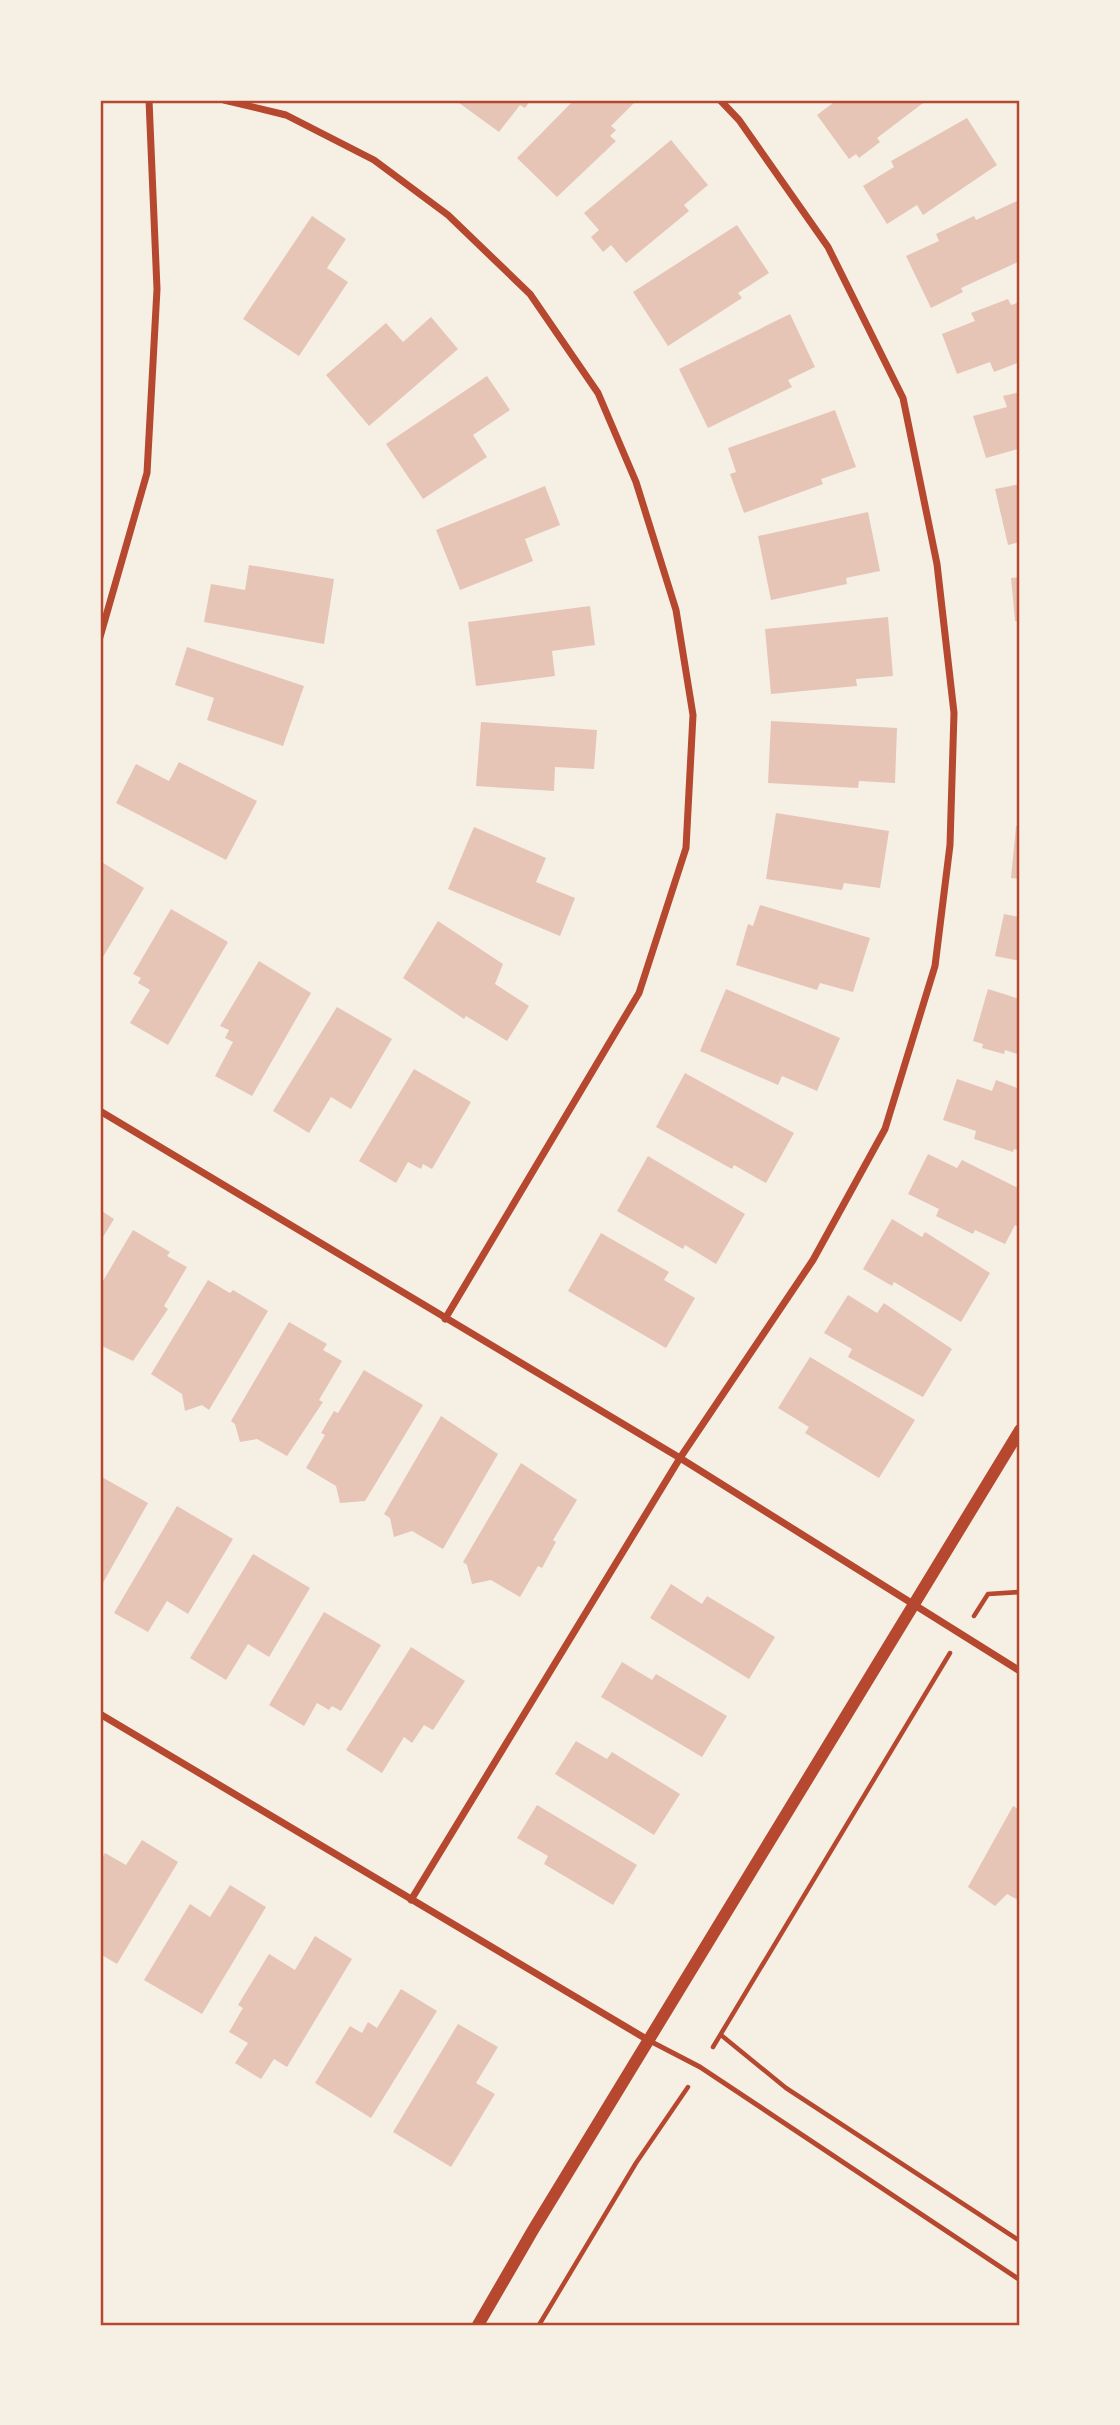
<svg xmlns="http://www.w3.org/2000/svg" width="1120" height="2425" font-family="'Crimson Pro',serif">
<rect width="100%" height="100%" fill="#f6efe4"/>
<!-- building -->
<path fill="#e6c5b7" d="M455,100H531L525,108L520,105L499,132Z
M574,100H631L634,103L611,126L616,130L610,136L616,141L557,197L517,158Z
M837,100H927L877,138L880,142L859,158L856,154L849,159L817,115Z
M967,118L997,165L923,215L917,205L887,224L863,186L894,167L891,161Z
M671,140L708,185L684,205L689,211L626,263L611,245L603,252L591,237L599,230L584,213Z
M1017,201L1020,208V261L961,288L963,292L931,308L906,256L939,241L936,234L974,216L976,220Z
M312,216L346,239L327,268L348,282L299,356L243,319Z
M737,225L769,273L738,293L742,298L668,346L633,292Z
M1008,299L1011,305L1020,302V362L994,372L990,362L957,374L942,334L975,321L971,313Z
M790,314L815,367L788,380L792,387L708,428L679,369Z
M431,317L458,349L369,426L326,375L386,323L403,342Z
M487,376L510,410L473,435L487,457L423,499L386,444Z
M1020,392V455L1018,449L986,458L973,416L1007,407L1003,396Z
M835,410L856,467L821,479L823,484L744,513L730,474L736,472L728,448Z
M1020,484V542L1008,545L995,489Z
M545,486L560,525L525,539L533,561L460,590L436,530Z
M868,512L880,571L846,578L847,584L771,600L758,536Z
M249,565L334,579L324,644L204,622L211,584L245,590Z
M1020,577V621H1015L1011,578Z
M590,606L595,645L552,651L555,676L476,686L468,622Z
M888,617L893,676L856,679L857,686L771,694L765,629Z
M187,647L304,686L283,746L207,720L214,698L175,685Z
M771,721L897,728L895,783L859,781L858,788L768,783Z
M481,722L597,730L594,769L555,767L554,791L476,786Z
M179,762L257,801L226,860L116,803L136,764L169,781Z
M776,813L889,831L880,888L844,883L842,890L766,879Z
M1016,826H1020V879L1011,878Z
M474,827L546,858L536,882L575,898L560,936L448,889Z
M100,861L144,888L100,962Z
M760,905L870,938L853,992L820,983L817,990L736,965L748,924L753,926Z
M171,909L228,942L168,1045L130,1023L150,990L138,983L141,978L133,974Z
M1004,914L1020,917V961L995,956Z
M438,921L503,964L495,984L529,1006L507,1041L466,1016L464,1019L403,978Z
M259,961L311,993L252,1096L215,1076L233,1042L225,1038L229,1030L220,1026Z
M726,989L840,1038L817,1091L782,1076L778,1085L700,1051Z
M988,989L1020,999V1055L1005,1050L1004,1054L982,1048L983,1044L973,1041Z
M337,1007L392,1039L351,1109L331,1097L309,1133L273,1111Z
M414,1069L471,1102L432,1169L423,1164L421,1169L408,1162L396,1183L359,1161Z
M685,1073L794,1133L766,1183L734,1165L732,1169L656,1127Z
M957,1079L992,1091L996,1080L1020,1089V1151L1014,1149L1013,1152L974,1139L976,1131L943,1120Z
M928,1154L957,1168L962,1160L1020,1189V1228L1015,1225L1005,1244L975,1230L973,1234L936,1216L939,1209L908,1194Z
M648,1156L745,1214L716,1264L685,1245L683,1249L617,1211Z
M100,1210L114,1219L100,1242Z
M892,1219L922,1237L925,1232L990,1273L961,1322L894,1282L892,1286L863,1269Z
M133,1230L170,1252L167,1256L187,1267L164,1306L168,1309L133,1361L100,1345V1286Z
M601,1233L669,1272L664,1280L695,1298L666,1348L568,1291Z
M208,1280L230,1293L233,1290L268,1311L209,1410L202,1405L185,1411L182,1394L151,1374Z
M848,1295L877,1313L884,1303L952,1349L923,1397L848,1357L852,1349L824,1333Z
M289,1322L327,1344L323,1350L342,1361L319,1400L323,1402L287,1456L257,1439L240,1442L235,1424L231,1421Z
M810,1357L915,1420L879,1478L805,1433L809,1427L778,1408Z
M364,1370L423,1405L365,1501L340,1503L336,1486L306,1468L325,1435L321,1433L334,1411L338,1413Z
M441,1416L498,1454L443,1549L412,1531L394,1537L390,1518L384,1514Z
M521,1463L577,1500L553,1540L556,1542L542,1568L538,1566L520,1597L491,1580L472,1584L467,1565L463,1562Z
M100,1476L148,1503L100,1588Z
M177,1506L233,1539L188,1614L167,1601L148,1632L114,1613Z
M253,1554L310,1588L269,1657L248,1644L226,1680L190,1658Z
M671,1584L702,1604L707,1596L775,1637L749,1679L650,1618Z
M324,1612L381,1645L341,1711L332,1706L329,1710L317,1703L304,1726L269,1705Z
M411,1647L465,1681L433,1730L424,1725L412,1743L404,1737L382,1773L346,1750Z
M622,1662L652,1680L656,1674L727,1716L702,1757L601,1697Z
M576,1741L607,1759L612,1752L680,1794L654,1835L555,1774Z
M537,1805L637,1865L613,1905L544,1864L548,1856L517,1838Z
M1013,1806L1020,1810V1901L1007,1894L995,1906L968,1887Z
M142,1840L178,1862L117,1964L100,1954V1861L105,1853L126,1865Z
M230,1885L266,1907L202,2014L144,1980L190,1904L210,1917Z
M315,1936L352,1959L287,2067L274,2059L261,2079L235,2063L248,2043L229,2032L243,2008L238,2005L269,1954L295,1970Z
M401,1989L437,2011L371,2118L315,2083L350,2026L362,2033L368,2022L377,2028Z
M458,2024L498,2047L476,2083L495,2094L451,2167L393,2132Z"/>
<g fill="none" stroke-linecap="round" stroke-linejoin="round">
<!-- path -->
<path stroke="#b5482f" stroke-width="4.5" d="M974,1616L988,1594L1020,1592
M721,2035L786,2088L1020,2241
M713,2047L950,1653
M539,2325L636,2163L688,2087"/>
<!-- service -->
<path stroke="#b5482f" stroke-width="5" d="M648,2040L700,2067L1017,2278"/>
<!-- minor -->
<path stroke="#b5482f" stroke-width="7" d="M224,100L286,115L374,160L448,215L530,294L598,393L636,482L676,610L693,715L686,848L639,993L445,1319
M100,637L147,473L157,289L149,100
M100,1111L680,1458L1020,1671
M100,1714L648,2040
M411,1900L680,1458L813,1260L885,1129L935,966L950,845L954,713L937,564L903,398L828,247L739,120L720,100"/>
<!-- tertiary -->
<path stroke="#b5482f" stroke-width="12" d="M478,2325L533,2230L1020,1430"/>
</g>
<!-- border -->
<rect width="1120" height="2425" fill="none" stroke="#f6efe4" stroke-width="203"/>
<rect x="102" y="102" width="916" height="2222" fill="none" stroke="#b5482f" stroke-width="2.5"/>
</svg>
